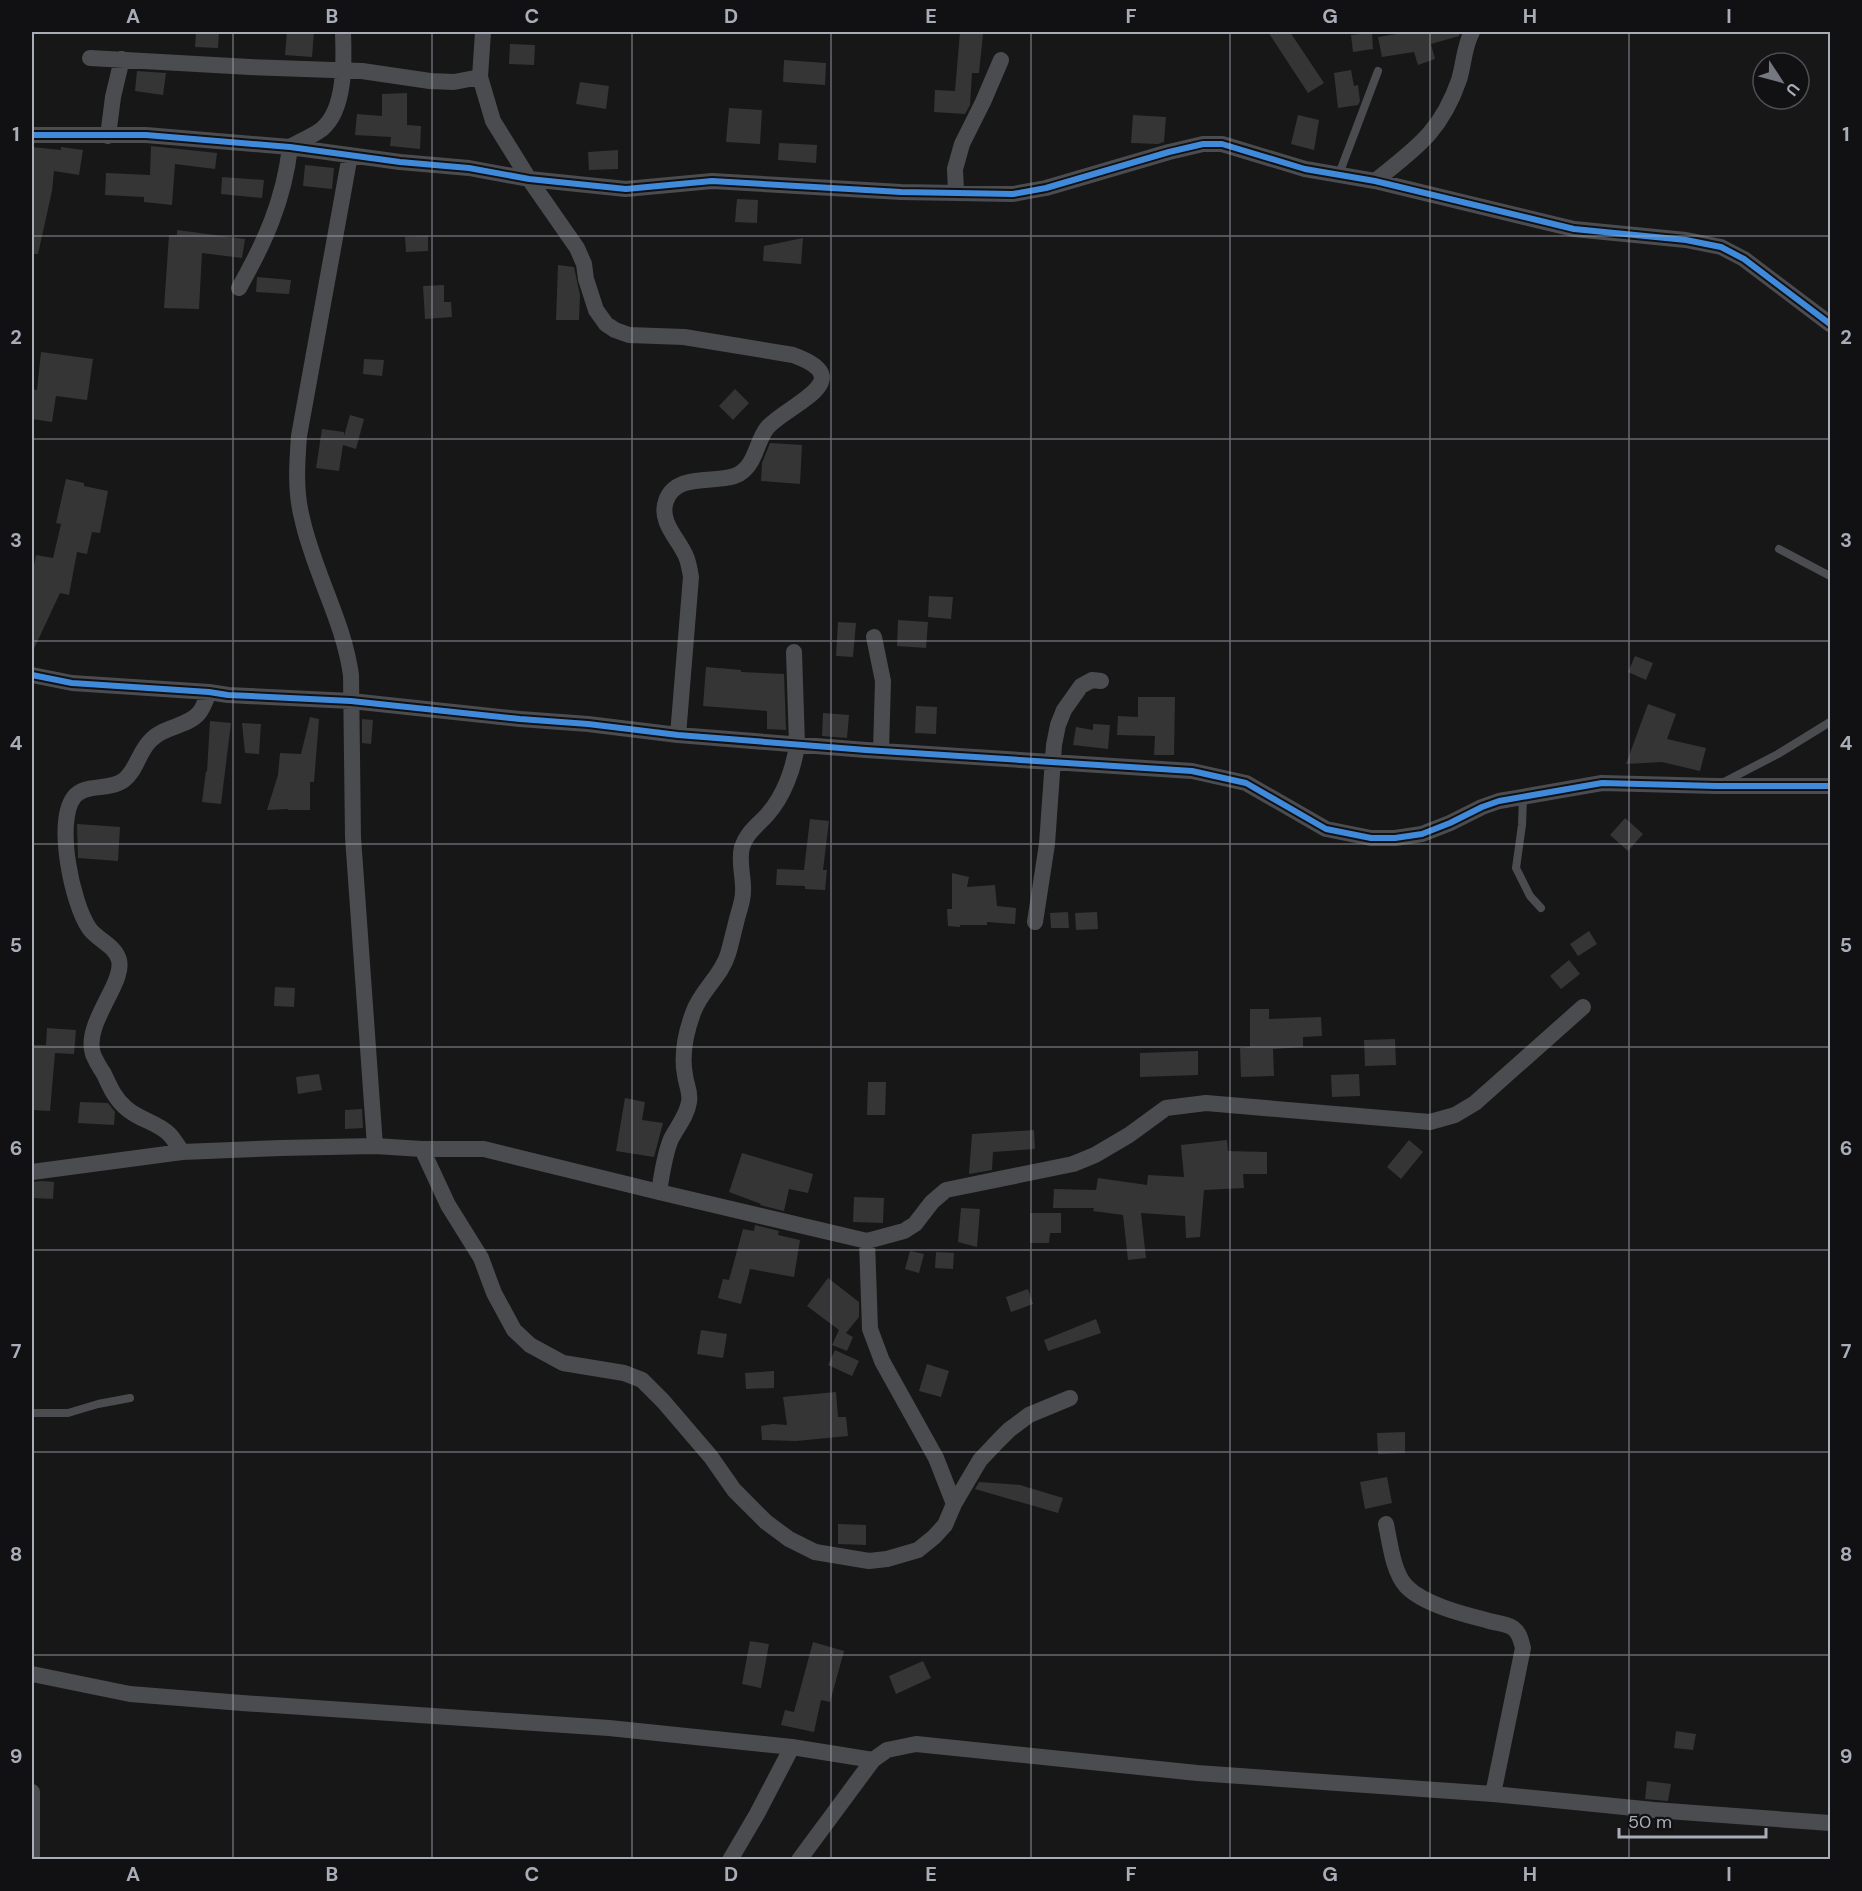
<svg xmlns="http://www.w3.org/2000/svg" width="1862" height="1891" font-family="'DM Sans',sans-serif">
<rect width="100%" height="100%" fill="#171717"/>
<!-- building -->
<path fill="#353536" d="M196,32H219L218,48L195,47Z
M287,32H314L312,57L285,55Z
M960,32L983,34L979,73H972L970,105L965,114L934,112L935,90L955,91Z
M1268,32H1290L1324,83L1308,93Z
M1409,32H1460L1459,36L1431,44L1435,59L1418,65L1414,52L1382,57L1378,37Z
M1372,33L1373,49L1353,52L1351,35Z
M510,44L535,45L534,65L509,64Z
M784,60L826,63L825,85L783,82Z
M1351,70L1354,86L1358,85L1360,101L1358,105L1338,108L1334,73Z
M137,71L166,73L163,95L135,91Z
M580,82L609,86L606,109L576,104Z
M407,93V125L421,126L420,149L390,146L391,137L355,135L357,114L382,116V94Z
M729,108L762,110L760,144L726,142Z
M1133,115L1166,117L1164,142L1158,144L1131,143Z
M1298,115L1319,120L1314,150L1291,144Z
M779,143L817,145L816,163L778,160Z
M151,146L217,153L215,169L175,164L172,205L144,202V197L105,195L106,173L150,175Z
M32,147L61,150V147L83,150L79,175L54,171L52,191L38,254H32Z
M618,150V169L589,170L588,152Z
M305,165L334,168L332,189L303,186Z
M222,177L264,180L262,198L221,194Z
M737,199L758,200L757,223L735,222Z
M177,230L245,239L242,258L202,253L199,309L164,308L169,235H177Z
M428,236V251L406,252L405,237Z
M803,238L801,264L763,261L764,246Z
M558,265L574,267L580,295L579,320H556Z
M257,277L291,280L289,294L256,292Z
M444,285V302H451L452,317L425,319L423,286Z
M41,352L93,359L87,400L56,396L52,422L32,419V389L37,390Z
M364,359L384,360L382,376L363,374Z
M735,389L749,403L733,420L719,406Z
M350,415L364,419L356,449L343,445L339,471L316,468L322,429L344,432V436Z
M770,443L802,445L800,484L761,481L762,463Z
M66,479L84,483V486L108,491L100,533L92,532L87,554L77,552L69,595L60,593L32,653V575L36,555L53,558L61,524L56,523Z
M929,596L953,597L951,619L928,617Z
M898,620L928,622L926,648L897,646Z
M838,622L856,623L853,657L836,656Z
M1635,656L1653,663L1646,680L1628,672Z
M706,667L741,670V672L784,674L786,730L767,729V711L703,706Z
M1138,697H1175L1174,755H1154L1155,736L1117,735L1118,716L1138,717Z
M1648,704L1676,714L1667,739L1706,748L1700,771L1662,762L1626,764Z
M916,706L937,707L936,734L915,733Z
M823,713L849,715L847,738L822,736Z
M310,717L319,719L314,782H310V810H288V809L267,810L278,775L280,753L301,754Z
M362,719L373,720L371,744L362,743Z
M210,721L231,723L221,804L202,802L206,771L207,772Z
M242,723L261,724L259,754L245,753Z
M1093,724L1110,725L1108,749L1073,745L1076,727L1093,730Z
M1625,818L1643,834L1628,851L1610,835Z
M810,819L829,821L823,870H827L825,890L805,889V886L776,885L777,869L804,870Z
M77,824L120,827L118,861L78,858Z
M952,873L969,877L967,887L995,885L997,906L1016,908L1015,924L987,922V925H960V927L948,926L947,909H952Z
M1068,912L1069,928H1051L1050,913Z
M1097,912L1098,929L1076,930L1075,913Z
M1589,931L1597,944L1578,956L1570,944Z
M1569,960L1580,974L1561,989L1550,976Z
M275,987L295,988L294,1007L274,1006Z
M1250,1009H1269V1019L1321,1017L1322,1036L1303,1037V1047L1273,1049L1274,1076L1241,1077L1240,1048L1250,1047Z
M47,1028L76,1030L74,1054L55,1053L50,1111L32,1110V1045H46Z
M1395,1039L1396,1065L1365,1066L1364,1040Z
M1198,1051V1075L1140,1077V1053Z
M319,1074L322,1090L298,1094L296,1077Z
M1359,1074L1360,1096L1332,1097L1331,1075Z
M868,1082H886L885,1115H867Z
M625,1098L645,1102L642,1120L663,1123L654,1157L616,1151Z
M80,1102L108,1103L115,1112L114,1125L78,1123Z
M362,1109L363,1128L345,1129V1110Z
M1034,1130L1035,1149L993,1152L992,1170L969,1174L972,1134Z
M1227,1140L1228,1151L1267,1152V1174H1243L1244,1188L1204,1190L1200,1237L1186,1238L1185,1216L1141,1213L1146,1258L1128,1260L1123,1215L1093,1211L1094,1208H1053L1054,1189L1096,1190L1098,1178L1147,1185L1148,1175L1184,1177L1181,1145Z
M1409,1140L1423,1152L1401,1179L1387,1167Z
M742,1153L813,1174L808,1193L789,1189L784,1211L760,1205L761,1204L729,1192Z
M42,1181L54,1182L53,1199L32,1198V1182Z
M854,1197L884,1198L883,1223L853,1222Z
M961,1208L980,1209L977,1247L958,1242Z
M1030,1213H1061V1233H1050L1049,1243H1030Z
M755,1225L779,1231L778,1235L800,1240L794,1277L750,1269L741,1304L718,1298L723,1279L729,1280L743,1229L754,1231Z
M910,1251L924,1254L919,1273L905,1269Z
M936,1252L954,1253L953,1269L935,1268Z
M828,1278L859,1302V1317L846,1333L853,1337L847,1351L832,1345L839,1330L807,1306Z
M1028,1289L1033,1304L1011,1312L1006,1297Z
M1096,1319L1101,1333L1048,1351L1044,1340Z
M701,1330L727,1334L723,1358L697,1354Z
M835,1350L859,1361L852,1376L828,1365Z
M927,1364L949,1371L941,1397L919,1391Z
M774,1371V1388L746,1389L745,1373Z
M836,1392L838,1417H846L848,1436L796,1441L762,1440L761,1426L773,1424L787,1425L783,1397Z
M1405,1432V1453L1378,1454L1377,1433Z
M1387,1477L1392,1503L1365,1509L1360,1482Z
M979,1482L1020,1485L1063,1498L1058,1513L975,1489Z
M838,1524L866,1525V1545L838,1544Z
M750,1641L769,1644L761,1688L742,1684Z
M813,1642L844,1651L830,1702L821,1700L814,1732L781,1725L785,1710L794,1712Z
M923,1661L931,1678L896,1694L889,1676Z
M1676,1731L1696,1734L1693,1750L1674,1748Z
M1647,1781L1671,1784L1668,1801L1645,1799Z"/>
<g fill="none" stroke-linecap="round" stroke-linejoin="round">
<!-- lane -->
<path stroke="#4b4c50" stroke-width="8" d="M1339,174L1378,71
M1779,549L1830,576
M1724,782L1778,754L1830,722
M1523,798L1522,825L1516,868L1530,896L1541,908
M32,1413H68L98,1404L130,1398"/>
<!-- street -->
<path stroke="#4b4c50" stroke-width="16" d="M483,32L480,77L493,121L529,179L577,248L584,264L586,279L596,310L606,324L615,330L629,335L684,337L793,355C863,380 786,405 767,428C756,442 756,464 739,474C719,485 676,471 666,501C658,523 681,541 687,559C689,565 690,571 691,577L678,735
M90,58L250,67L362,71L430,81L454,82L480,77
M32,135H146L290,147L400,162L469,168L529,179L626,189L712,181L901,192L1013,194L1046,188L1169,152L1203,144H1222L1305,169L1375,181L1574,229L1686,240L1721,247L1744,259L1830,324
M108,136L113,97L122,59
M350,155L299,436C297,463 295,491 302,518C314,573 343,619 351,675L353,837L375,1146
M1375,181C1416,148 1441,132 1459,80C1464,64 1464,46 1472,32
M956,192L955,169L962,144L983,102L1001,60
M239,288C265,242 284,200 290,147C300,141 313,136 322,129C346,109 344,60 343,32
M874,637L883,681L881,751
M32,675L72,683L209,692L228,695L351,701L520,719L588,724L678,735L866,750L1192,771L1246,783L1326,829L1371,838H1395L1422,834L1450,823L1482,807L1499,801L1602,783L1716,786H1830
M1035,922L1047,844L1054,745L1058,725L1064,710L1081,686L1092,680L1101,681
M422,1149L448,1205L481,1258L494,1293L514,1330L530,1345L563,1363L624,1373L642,1380L663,1401L711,1457L734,1490L766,1522L789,1539L815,1552L869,1561L887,1559L918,1550L934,1537L945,1525L954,1504L980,1460L998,1441L1009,1430L1029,1415L1070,1398
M182,1152C178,1146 174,1139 169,1134C157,1122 139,1120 126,1108C115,1099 110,1087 104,1074C100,1068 96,1062 93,1054C83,1024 125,983 119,960C115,945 97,940 89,928C72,903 55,822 74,797C85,783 110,791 124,780C137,770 139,750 152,739C165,726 187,727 199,713C204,707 206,699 209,692
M32,1172L182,1152L281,1148L375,1146L422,1149H484L659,1192L867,1241L904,1231L915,1224L932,1202L946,1190L1073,1164L1095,1155L1129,1135L1166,1108L1206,1103L1430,1122L1455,1115L1475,1103L1583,1007
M659,1192C662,1174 664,1156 671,1139C677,1127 687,1116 689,1102C691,1092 686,1085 685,1075C681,1054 686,1032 693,1013C701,990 721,977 728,954C731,944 733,934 736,923C738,913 743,902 743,892C744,877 738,862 742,847C747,832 758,825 767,815C784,796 794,768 797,744L794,652
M867,1241L870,1329L882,1361L936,1458L954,1504
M1386,1524C1390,1543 1393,1572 1406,1586C1423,1604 1462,1614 1486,1620C1494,1623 1506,1623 1513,1628C1520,1633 1521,1641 1523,1648L1493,1794
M32,1674L130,1694L242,1703L609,1728L792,1747L873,1760
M32,1792V1860
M730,1860L757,1814L792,1747
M799,1860L873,1760L887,1750L916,1744L1197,1773L1493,1794L1654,1810L1830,1823"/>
<defs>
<path id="cycleway" d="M32,135H146L290,147L400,162L469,168L529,179L626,189L712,181L901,192L1013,194L1046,188L1169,152L1203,144H1222L1305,169L1375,181L1574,229L1686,240L1721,247L1744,259L1830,324
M32,675L72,683L209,692L228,695L351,701L520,719L588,724L678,735L866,750L1192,771L1246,783L1326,829L1371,838H1395L1422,834L1450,823L1482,807L1499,801L1602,783L1716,786H1830"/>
</defs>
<!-- cycleway casing -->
<use href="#cycleway" stroke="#111113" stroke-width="10"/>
<!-- cycleway -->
<use href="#cycleway" stroke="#408adc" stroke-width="6"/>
</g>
<!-- grid -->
<path fill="none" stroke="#a8adb8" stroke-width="1.5" stroke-opacity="0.55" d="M233,32V1860M432,32V1860M632,32V1860M831,32V1860M1031,32V1860M1230,32V1860M1430,32V1860M1629,32V1860M32,236H1830M32,439H1830M32,641H1830M32,844H1830M32,1047H1830M32,1250H1830M32,1452H1830M32,1655H1830"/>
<!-- border -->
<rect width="1862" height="1891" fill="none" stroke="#111113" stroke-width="66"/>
<!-- north arrow -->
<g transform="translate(1781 81) rotate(126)"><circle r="28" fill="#111113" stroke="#4d4f55" stroke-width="1.5"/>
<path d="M0-4.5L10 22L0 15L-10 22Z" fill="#757880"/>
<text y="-9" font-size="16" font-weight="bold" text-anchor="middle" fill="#a8adb8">U</text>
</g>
<!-- scale -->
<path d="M1619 1828v9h147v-9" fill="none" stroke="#a8adb8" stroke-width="3"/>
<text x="1628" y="1828" font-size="18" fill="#a8adb8" stroke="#111113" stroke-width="4.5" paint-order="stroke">50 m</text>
<rect x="33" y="33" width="1796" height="1825" fill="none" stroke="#a8adb8" stroke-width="2"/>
<g font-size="20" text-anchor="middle" font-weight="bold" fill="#a8adb8">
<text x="133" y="23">A</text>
<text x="332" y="23">B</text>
<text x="532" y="23">C</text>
<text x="731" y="23">D</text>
<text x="931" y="23">E</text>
<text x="1131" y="23">F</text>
<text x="1330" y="23">G</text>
<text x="1530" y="23">H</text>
<text x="1729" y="23">I</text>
<text x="16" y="141">1</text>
<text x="1846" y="141">1</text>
<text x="16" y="344">2</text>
<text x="1846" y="344">2</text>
<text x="16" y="547">3</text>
<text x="1846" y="547">3</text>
<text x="16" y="750">4</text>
<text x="1846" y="750">4</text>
<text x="16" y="952">5</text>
<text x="1846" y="952">5</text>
<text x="16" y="1155">6</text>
<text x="1846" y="1155">6</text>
<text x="16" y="1358">7</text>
<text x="1846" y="1358">7</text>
<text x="16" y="1561">8</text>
<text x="1846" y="1561">8</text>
<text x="16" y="1763">9</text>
<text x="1846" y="1763">9</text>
<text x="133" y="1881">A</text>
<text x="332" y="1881">B</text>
<text x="532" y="1881">C</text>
<text x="731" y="1881">D</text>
<text x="931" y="1881">E</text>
<text x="1131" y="1881">F</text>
<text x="1330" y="1881">G</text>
<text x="1530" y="1881">H</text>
<text x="1729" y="1881">I</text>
</g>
</svg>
